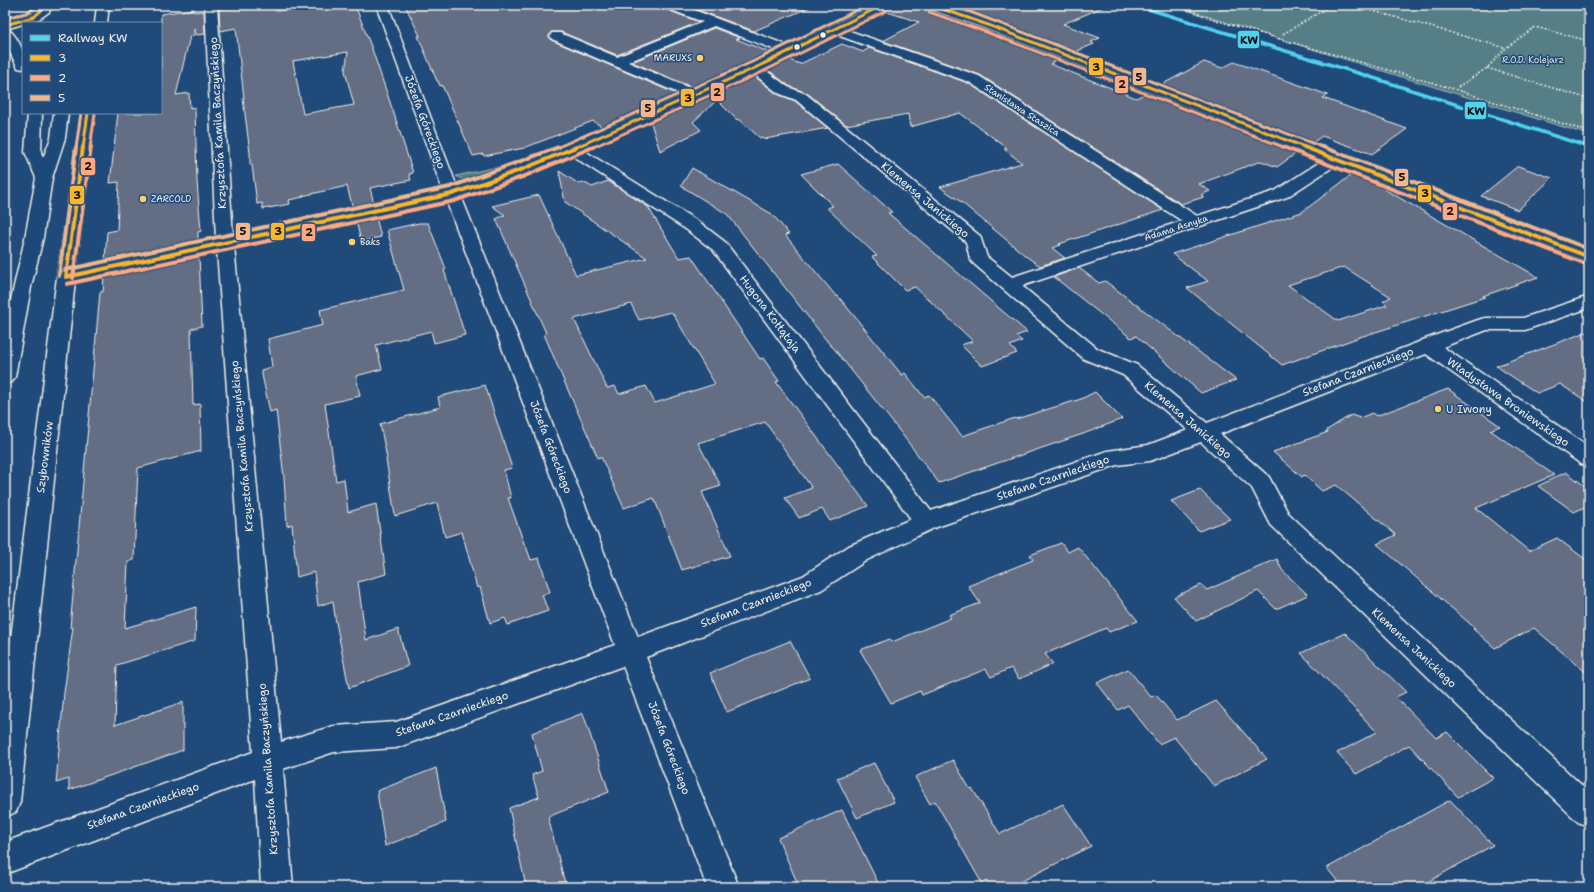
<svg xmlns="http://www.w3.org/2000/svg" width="1594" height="892" font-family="'Shantell Sans',sans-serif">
<rect width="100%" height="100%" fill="#1f4a7a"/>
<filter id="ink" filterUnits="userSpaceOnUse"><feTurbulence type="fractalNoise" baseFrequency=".025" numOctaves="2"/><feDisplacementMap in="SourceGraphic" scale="8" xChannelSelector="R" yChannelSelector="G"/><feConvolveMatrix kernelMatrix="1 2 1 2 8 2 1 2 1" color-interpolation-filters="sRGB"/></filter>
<g filter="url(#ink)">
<!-- green -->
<path fill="#547e86" stroke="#a4b8b7" d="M1168,5H1589V135L1199,14Z
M506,165V169C492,174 470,187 456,176Z"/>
<!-- building -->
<path fill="#646d84" stroke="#f4f1e8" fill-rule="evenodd" d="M235,5H275L276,11L319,5H355L372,49L397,123L413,173L409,174L411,180L370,188L374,204L353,209L347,186L302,196L303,197L289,200L290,204L263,209L262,203L257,204L252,165H250V153L243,98H244L236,28L220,31L219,9L235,7ZM348,52L345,71L354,105L303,114L293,61Z
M405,5H663L665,9L699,22L617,55L561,32H551L549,37L551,40L679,95L604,128L593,121L524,148L484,156L483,154L473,156L442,85L440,86L438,81H437L418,36H420Z
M685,5H815L754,31Z
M890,5H924L926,9L1060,59L1050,64L1136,98L1146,93L1298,152L1277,167L1261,161L1199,184L1210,191L1201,195L1204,197L1181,204L980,75L883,41L919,22L884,11Z
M948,5H1108L1063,24L1100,38L1091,42L1094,44L1075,52Z
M194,9V12L204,11L205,34L197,35L194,29V35L190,36L176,95L189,93L190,108L195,107L197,182L201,231L198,232V241L105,261L107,232L117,230L119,182L110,183L118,113H161V14Z
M714,28L740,38L736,39L771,53L694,88L632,62Z
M842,44L863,52L869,48L968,83L1163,210L1059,244L1061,245L1052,248L1065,258L1040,266L1027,257L961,202L940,187L1022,163L1004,149L1007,148L960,113L910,127L908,114L846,125L807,93L789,86L767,69L787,59L800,64Z
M1204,62L1222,68L1234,62L1328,95L1323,98L1407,129L1372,154L1322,136L1312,143L1161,85Z
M754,76L777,94L795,101L828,128L765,139L762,137L760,138L739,119L737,120L717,100L693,122L701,130L660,151L651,123L646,124Z
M838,164L892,212L888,213L1027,332L1016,336L1022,341L1010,346L1017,353L982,366L961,345L973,341L915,287L905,290L872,257L877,256L827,208L833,206L801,174Z
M1518,166L1552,178L1518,210L1481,196Z
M692,168L772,214L789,234L785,235L836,296H838L902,375L905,373L924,397L929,395L962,436L1015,418L1016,419L1081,399L1095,392L1122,419L1083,434L939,483L898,429L832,346H831L727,214L681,186Z
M559,171L579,184L583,182L592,187L608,181L648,207L679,258L691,256L760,359L763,358L779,381L776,382L868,506L830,521L822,509L799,518L785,498L812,488L765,422L698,443L721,486L702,492L730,556L682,570L654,498L624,508L601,457L598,458L560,372L544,334L546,333L496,219L505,215L492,206L539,195L576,275L647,258L565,202ZM631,304L639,320L671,312L673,314L715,384L655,403L646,386L619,394L615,386L607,388L574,319Z
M1354,173L1363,177L1538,277L1483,296L1485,297L1360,337L1282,365L1187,288L1208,281L1172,254L1302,212ZM1344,267L1391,297L1383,301L1387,305L1338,321L1288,285Z
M376,217L381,237L361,241L356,221Z
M419,223H428L446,269L444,270L465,335L434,343L431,331L376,345L382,369L356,376L360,396L325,404L336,481L344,479L348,512L376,504L386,574L358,582L366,640L398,629L408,666L349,688L335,617L333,601L318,606L314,572L297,577L292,524L287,526L284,478L276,410L270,412L261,370L272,367L268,339L323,325L320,310L404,290L387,230Z
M199,256L202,326L191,329L193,405L200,404L201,451L138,468L134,560L128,562L125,628L196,607L195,641L117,665L115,725L183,702V750L69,790V779L56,783L64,693L73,627L70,628L100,292H103L104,276Z
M1079,268L1099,283L1105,281L1236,380L1201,393L1136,336L1131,338L1054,277Z
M1589,331V403L1560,384L1537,393L1496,366Z
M485,385L512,468L504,470L511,498H508L525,546H526L531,560L539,558L550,592L542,595L548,611L508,625L505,618L490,623L480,587L477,588L462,532L445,537L437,503L395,516L386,459L387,458L380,424L440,407L438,397Z
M1448,389L1500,426L1490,430L1554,475L1476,508L1529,551L1557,538L1589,562V675L1534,628L1495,648L1473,629L1475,628L1377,544L1396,535L1336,485L1322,491L1304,475L1302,477L1273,452L1328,432L1327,430L1351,415L1360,418L1372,413L1376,416Z
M1566,472L1589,489V505L1574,512L1538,486Z
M1200,490L1230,519L1199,531L1171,501Z
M1061,543L1068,552L1078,547L1138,621L1109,632L1106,628L1045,654L1053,664L1019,679L1011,668L991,677L986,669L922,695L920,691L891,703L860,650L890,639L892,642L951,618L949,615L980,603L968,586L1033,560L1030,555Z
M1277,559L1282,570L1308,595L1276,609L1258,591L1196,621L1174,597L1201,585L1207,590Z
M1345,633L1406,692L1396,697L1436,738L1447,732L1493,778L1458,797L1409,745L1356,774L1337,753L1377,732L1301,653Z
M790,641L810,678L727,712L710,673Z
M1128,669L1151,697L1156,695L1177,720L1216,701L1267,759L1214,786L1174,737L1159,744L1128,705L1118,710L1097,683Z
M583,713L609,792L548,817L566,887H526L509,808L539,797L532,775L542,771L532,733Z
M953,760L970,789L972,788L1000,834L1063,804L1091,846L1010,887H984L935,801L930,804L915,777Z
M874,763L894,802L857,818L837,778Z
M436,768L446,822L385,846L377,791Z
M1450,800L1493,845L1419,887H1342L1327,868Z
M842,810L880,887H799L778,838Z"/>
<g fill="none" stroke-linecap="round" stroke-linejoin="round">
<defs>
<path id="minor" d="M97,5H109L107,23H95Z
M205,5H217L233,236L443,191L376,5H388L457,187C534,160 608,128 683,95L552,39L550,36L552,33H560L617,57L703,22L666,8L664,5H681L789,46L874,5H889L887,8L844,29L979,76L1197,216L1275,191L1323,160L984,28L927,8L925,5H943L992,22L1589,251V262L1336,165L1287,197L1022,286L1098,349L1137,365L1207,423L1419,342L1420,341L1478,320L1485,318H1523L1589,296V308L1525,330H1487L1443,347L1589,447V466L1581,464L1426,354L1220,434L1269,477L1288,513L1589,792V827L1578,822L1271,525L1252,488L1201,442L1150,461L1117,465L934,528L867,560L821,590L646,657L739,887H707L623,666L396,748L334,752L283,769L293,887H261L255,779L5,874V842L253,752L217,250L75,281L20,802L16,812L5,817V684L57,277L81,113H95L76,269L216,239ZM714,26L778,51L694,90L628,62ZM834,34L969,82L1182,221L1012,277L987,257L980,236L806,94L788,87L764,69ZM754,74L778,93L796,100L966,242L970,259L973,263L1084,359L1123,375L1188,430L1148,445L1107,451L931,511L725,242L699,222L583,150ZM571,155L687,230L713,250L911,519L849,546L803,576L638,637L461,196L529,172ZM446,200L615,645L396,722L334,726L281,742L234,246Z"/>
<path id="major" d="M41,5H53L49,12L39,19L6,29C13,30 21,45 23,52C24,57 23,64 23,69L18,68L5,43V21L31,14Z
M28,113H42L41,152L43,158L51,138L54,113H68L65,138L52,178L43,238L31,287L15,377L12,382L5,384V326L25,238L36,178L25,152Z"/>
</defs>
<!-- minor casing -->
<use href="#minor" stroke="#f4f1e8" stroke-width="3"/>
<!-- major casing -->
<use href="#major" stroke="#f4f1e8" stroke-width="3"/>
<!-- path -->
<path stroke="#f4f1e8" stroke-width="1.5" stroke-dasharray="2 2" stroke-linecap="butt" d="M1180,5L1199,14L1228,24L1454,89L1589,132
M1352,5L1506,48
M1574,5L1589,9
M1283,34L1332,5
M1487,68L1589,99
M1458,87L1487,68L1506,48L1535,27L1589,41"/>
<!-- minor -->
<use href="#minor" fill="#1f4a7a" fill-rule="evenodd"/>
<!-- major -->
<use href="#major" fill="#1f4a7a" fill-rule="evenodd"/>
<defs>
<path id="bus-1-far1" d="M931,5L988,25L1307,148
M5,25L34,17L47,5
M83,148L88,113
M574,148L755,68L883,5"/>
<path id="bus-1" d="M1304,147L1589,257
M66,277L452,194L523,169L576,147
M66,277L83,147"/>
<path id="bus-2-far1" d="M929,12L986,32L1286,148
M90,148L95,114
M591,148L758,74L886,11"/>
<path id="bus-2" d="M1283,147L1586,264
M73,278L91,147
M67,284L454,201L525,176L593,147"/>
<path id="bus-3-far1" d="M952,5L1325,148
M5,18L26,13L39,5
M76,148L81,113
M556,148L752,62L867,5"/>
<path id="bus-3" d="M1323,147L1589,249
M65,270L450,187L559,147
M59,276L76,147"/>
</defs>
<!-- bus-1-far1 casing -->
<use href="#bus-1-far1" stroke="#1f4a7a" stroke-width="5"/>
<!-- bus-1 casing -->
<use href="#bus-1" stroke="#1f4a7a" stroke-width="6"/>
<!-- bus-2-far1 casing -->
<use href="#bus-2-far1" stroke="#1f4a7a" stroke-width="5"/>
<!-- bus-2 casing -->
<use href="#bus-2" stroke="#1f4a7a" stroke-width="6"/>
<!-- bus-3-far1 casing -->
<use href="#bus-3-far1" stroke="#1f4a7a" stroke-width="5"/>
<!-- bus-3 casing -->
<use href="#bus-3" stroke="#1f4a7a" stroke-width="6"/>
<!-- bus-1-far1 -->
<use href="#bus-1-far1" stroke="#fab62d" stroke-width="3"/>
<!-- bus-1 -->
<use href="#bus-1" stroke="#fab62d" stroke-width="4"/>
<!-- bus-2-far1 -->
<use href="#bus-2-far1" stroke="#ffa980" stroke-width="3"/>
<!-- bus-2 -->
<use href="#bus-2" stroke="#ffa980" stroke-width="4"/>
<!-- bus-3-far1 -->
<use href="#bus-3-far1" stroke="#f1b78d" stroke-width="3"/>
<!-- bus-3 -->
<use href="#bus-3" stroke="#f1b78d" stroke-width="4"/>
<defs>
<path id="rail-1" d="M1135,5L1361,74L1589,147"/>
</defs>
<!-- rail-1 casing -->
<use href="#rail-1" stroke="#1f4a7a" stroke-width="5.5"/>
<!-- rail-1 -->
<use href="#rail-1" stroke="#53d2ee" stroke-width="3.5"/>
</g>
</g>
<!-- markers -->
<g fill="#f4f1e8" stroke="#1f4a7a" stroke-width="1.5">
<circle cx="823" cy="35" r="3.5"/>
<circle cx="797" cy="47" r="3.5"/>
</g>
<g fill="#ffd166" stroke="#1f4a7a" stroke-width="1.5">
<circle cx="700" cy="58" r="4"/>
<circle cx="143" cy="199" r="4"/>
<circle cx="352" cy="242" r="4"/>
<circle cx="1438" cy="409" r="4"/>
</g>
<g text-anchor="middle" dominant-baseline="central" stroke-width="3" stroke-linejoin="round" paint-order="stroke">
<!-- far-poi labels -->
<g font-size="9" fill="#f4f1e8" stroke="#1f4a7a" text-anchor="start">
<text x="692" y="58" text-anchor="end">MARUXS</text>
<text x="151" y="199">ZARCOLD</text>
<text x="360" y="242">Baks</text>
</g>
<!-- far-park labels -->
<g font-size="9" fill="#dce0d9" stroke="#1f4a7a">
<text x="1533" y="60">R.O.D. Kolejarz</text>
</g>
<!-- far-street labels -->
<g font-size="9" fill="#f4f1e8" stroke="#1f4a7a">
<text transform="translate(1022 110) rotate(33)">Stanisława Staszica</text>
<text transform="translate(1176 228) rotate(-18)">Adama Asnyka</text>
</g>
<!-- street labels -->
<g font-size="11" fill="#f4f1e8" stroke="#1f4a7a">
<text transform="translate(425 122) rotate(70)">Józefa Góreckiego</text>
<text transform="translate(218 123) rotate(-93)">Krzysztofa Kamila Baczyńskiego</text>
<text transform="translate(925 200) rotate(40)">Klemensa Janickiego</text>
<text transform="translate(770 314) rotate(53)">Hugona Kołłątaja</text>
<text transform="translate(1358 372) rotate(-21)">Stefana Czarnieckiego</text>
<text transform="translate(1508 402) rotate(35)">Władysława Broniewskiego</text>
<text transform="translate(1188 420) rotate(41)">Klemensa Janickiego</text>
<text transform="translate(242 446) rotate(-95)">Krzysztofa Kamila Baczyńskiego</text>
<text transform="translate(551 447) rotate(69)">Józefa Góreckiego</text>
<text transform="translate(45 457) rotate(-83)">Szybowników</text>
<text transform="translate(1053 478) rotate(-19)">Stefana Czarnieckiego</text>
<text transform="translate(756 603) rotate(-21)">Stefana Czarnieckiego</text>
<text transform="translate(1414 648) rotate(43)">Klemensa Janickiego</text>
<text transform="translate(452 714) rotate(-19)">Stefana Czarnieckiego</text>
<text transform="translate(669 748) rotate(69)">Józefa Góreckiego</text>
<text transform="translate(268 769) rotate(-94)">Krzysztofa Kamila Baczyńskiego</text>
<text transform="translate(143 806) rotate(-20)">Stefana Czarnieckiego</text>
</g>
<!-- poi labels -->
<g font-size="11" fill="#f4f1e8" stroke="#1f4a7a" text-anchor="start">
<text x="1446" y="409">U Iwony</text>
</g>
</g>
<g stroke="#1f4a7a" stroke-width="1.5">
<rect x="1237" y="30" width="23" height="19" rx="4" fill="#53d2ee"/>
<rect x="1088" y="57" width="16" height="19" rx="4" fill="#fab62d"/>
<rect x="1132" y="67" width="15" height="19" rx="4" fill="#f1b78d"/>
<rect x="1114" y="75" width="15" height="19" rx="4" fill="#ffa980"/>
<rect x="710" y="82" width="15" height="20" rx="4" fill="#ffa980"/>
<rect x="680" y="88" width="15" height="19" rx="4" fill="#fab62d"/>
<rect x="640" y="99" width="16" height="19" rx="4" fill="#f1b78d"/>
<rect x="1464" y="101" width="23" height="19" rx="4" fill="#53d2ee"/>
<rect x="80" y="157" width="16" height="19" rx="4" fill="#ffa980"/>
<rect x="1394" y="168" width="15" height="19" rx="4" fill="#f1b78d"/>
<rect x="1417" y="184" width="15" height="19" rx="4" fill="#fab62d"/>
<rect x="69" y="185" width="16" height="20" rx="4" fill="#fab62d"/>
<rect x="1442" y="202" width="16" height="19" rx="4" fill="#ffa980"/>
<rect x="270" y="222" width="15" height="19" rx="4" fill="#fab62d"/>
<rect x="235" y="222" width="16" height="19" rx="4" fill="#f1b78d"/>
<rect x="301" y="223" width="15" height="19" rx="4" fill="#ffa980"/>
</g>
<g font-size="11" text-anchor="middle" font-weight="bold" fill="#111">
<text x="1249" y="44">KW</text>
<text x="1096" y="71">3</text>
<text x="1139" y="81">5</text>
<text x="1122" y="88">2</text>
<text x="717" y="96">2</text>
<text x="688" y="102">3</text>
<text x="648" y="112">5</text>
<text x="1476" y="115">KW</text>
<text x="88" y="170">2</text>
<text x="1402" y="181">5</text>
<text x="1425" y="197">3</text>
<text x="77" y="199">3</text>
<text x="1450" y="215">2</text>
<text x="278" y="235">3</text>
<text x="243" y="235">5</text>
<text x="309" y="236">2</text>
</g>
<!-- margin -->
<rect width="1594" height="892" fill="none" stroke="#1f4a7a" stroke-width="20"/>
<rect x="10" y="10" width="1574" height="872" fill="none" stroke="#f4f1e8" stroke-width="1.5" filter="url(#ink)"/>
<!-- legend -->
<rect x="22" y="22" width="140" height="92" fill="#1f4a7a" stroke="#748da6"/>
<rect x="30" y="35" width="20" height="6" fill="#53d2ee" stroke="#748da6"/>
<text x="58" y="42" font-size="12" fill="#f4f1e8">Railway KW</text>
<rect x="30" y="55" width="20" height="6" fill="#fab62d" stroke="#748da6"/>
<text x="58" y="62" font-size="12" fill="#f4f1e8">3</text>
<rect x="30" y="75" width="20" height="6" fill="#ffa980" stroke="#748da6"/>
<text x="58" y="82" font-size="12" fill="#f4f1e8">2</text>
<rect x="30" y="95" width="20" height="6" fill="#f1b78d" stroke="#748da6"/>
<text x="58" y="102" font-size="12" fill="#f4f1e8">5</text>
</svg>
